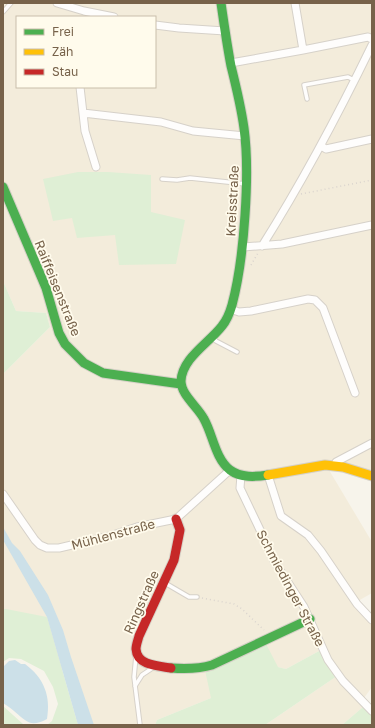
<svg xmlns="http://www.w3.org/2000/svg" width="375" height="728" font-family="'Golos Text',sans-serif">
<rect width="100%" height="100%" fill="#f7f4eb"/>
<!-- residential -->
<path fill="#f3ecdb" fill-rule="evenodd" d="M3,3H372V478L329,470L372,542V593L358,601L372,615V687L364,698L363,707L342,725H265L337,676L321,650L286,669L278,667L211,698L157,720L155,725H78L63,670L3,609V374L50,327L46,313L16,311L3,281ZM17,17H155V87H17Z"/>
<!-- green -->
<path fill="#dfefd5" d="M78,172H108L151,175V212L185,220L176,264L119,265L115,235L77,238L72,218L53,221L43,179Z
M3,281L16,311L46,313L50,327L3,374Z
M3,609H6L47,617L78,725H47L52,721L58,704L53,687L44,671L21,659L9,658L3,662Z
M265,642L278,667L286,669L321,650L337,676L265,725H155L157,720L211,698L205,670Z
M3,706L23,724L25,725H3Z
M363,707L372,716V725H342Z"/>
<!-- water -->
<path fill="#cce0e8" d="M3,527L12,543L20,551L48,595L63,630L71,657L94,725H78L47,617L3,540Z
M15,660L21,664H25C44,678 51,696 47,719C30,728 26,721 14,711C11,708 7,706 3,703V667L9,661Z"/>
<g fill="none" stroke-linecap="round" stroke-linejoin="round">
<defs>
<path id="lane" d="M3,12L11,3
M307,99L304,85L348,77L354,80
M162,179L177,180L190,178L246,184
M212,337L216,341L237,352
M165,583L189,597H197
M136,656L134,677L140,725
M135,686L142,675L154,667"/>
<path id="street" d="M57,3L84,11L114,17
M295,3L303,50
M155,25L179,28L225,31
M231,63L303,50L368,37L372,39
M80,87L85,131L96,167
M83,113L161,122L193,131L245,136
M321,146L326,149L372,139
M262,246C303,181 338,115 372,45
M243,247L282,244L372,225
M230,309L239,312L251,311L308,299L315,300L323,308L355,393
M335,466L336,462L372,443
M241,475L240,488L262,534L274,561L304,607L328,660L343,681L372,711
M268,475L281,516L308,535L321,551L357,604L372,620
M3,494L35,540L40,545L47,548H59L110,536L137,527L176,519L230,470"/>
<path id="fast" d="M221,3C224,24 227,45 231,66C236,86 241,107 244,128C248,157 247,186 245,215C243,246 240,275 232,305C230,312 227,320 222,326C209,343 182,358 181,381C181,395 198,407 204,419C213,435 215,458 230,470C241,478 255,477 268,475
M3,187L46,288L59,333L65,344L84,363L103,373L181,384
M171,668C185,669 199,669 212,665L310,619"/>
<path id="slow" d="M268,475L325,465L343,467L372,476"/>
<path id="jam" d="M171,668C159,666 137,666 136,649C136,645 138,640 139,636L174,560L180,530L176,519"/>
</defs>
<!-- lane casing -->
<use href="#lane" stroke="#d6d1c9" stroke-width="5.5"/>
<!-- street casing -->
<use href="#street" stroke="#d6d1c9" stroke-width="9"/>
<!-- fast casing -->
<use href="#fast" stroke="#d5d0c6" stroke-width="11"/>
<!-- slow casing -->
<use href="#slow" stroke="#d5d0c6" stroke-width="11"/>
<!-- jam casing -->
<use href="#jam" stroke="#d5d0c6" stroke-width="11"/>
<!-- path -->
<path stroke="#dad4ce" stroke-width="1.5" stroke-dasharray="1 3" stroke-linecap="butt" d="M301,194L372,180
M251,265L258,253
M202,598L234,604L242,609L264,630"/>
<!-- lane -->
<use href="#lane" stroke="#fefdfc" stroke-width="3.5"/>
<!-- street -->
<use href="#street" stroke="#fefdfc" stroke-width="7"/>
<!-- fast -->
<use href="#fast" stroke="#4caf50" stroke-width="9"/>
<!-- slow -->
<use href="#slow" stroke="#ffc107" stroke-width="9"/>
<!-- jam -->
<use href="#jam" stroke="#c62828" stroke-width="9"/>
</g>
<g text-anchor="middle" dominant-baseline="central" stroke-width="3.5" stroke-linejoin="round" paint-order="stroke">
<!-- street labels -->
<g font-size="13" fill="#77624a" stroke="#fffbec">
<text transform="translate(232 201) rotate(-87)">Kreisstraße</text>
<text transform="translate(58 288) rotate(68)">Raiffeisenstraße</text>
<text transform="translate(113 534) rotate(-15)">Mühlenstraße</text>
<text transform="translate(291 588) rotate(62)">Schmiedinger Straße</text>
<text transform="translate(141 602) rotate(-66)">Ringstraße</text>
</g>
</g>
<!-- border -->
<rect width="375" height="728" fill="none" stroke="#77624a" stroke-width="8"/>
<!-- legend -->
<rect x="16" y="16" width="140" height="72" fill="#fffbec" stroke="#c9beab"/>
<rect x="24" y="29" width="20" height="6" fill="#4caf50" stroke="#c9beab"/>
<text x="52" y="36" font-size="12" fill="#77624a">Frei</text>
<rect x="24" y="49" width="20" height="6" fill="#ffc107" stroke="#c9beab"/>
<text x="52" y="56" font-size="12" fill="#77624a">Zäh</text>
<rect x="24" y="69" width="20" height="6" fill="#c62828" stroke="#c9beab"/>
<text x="52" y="76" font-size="12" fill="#77624a">Stau</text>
</svg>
